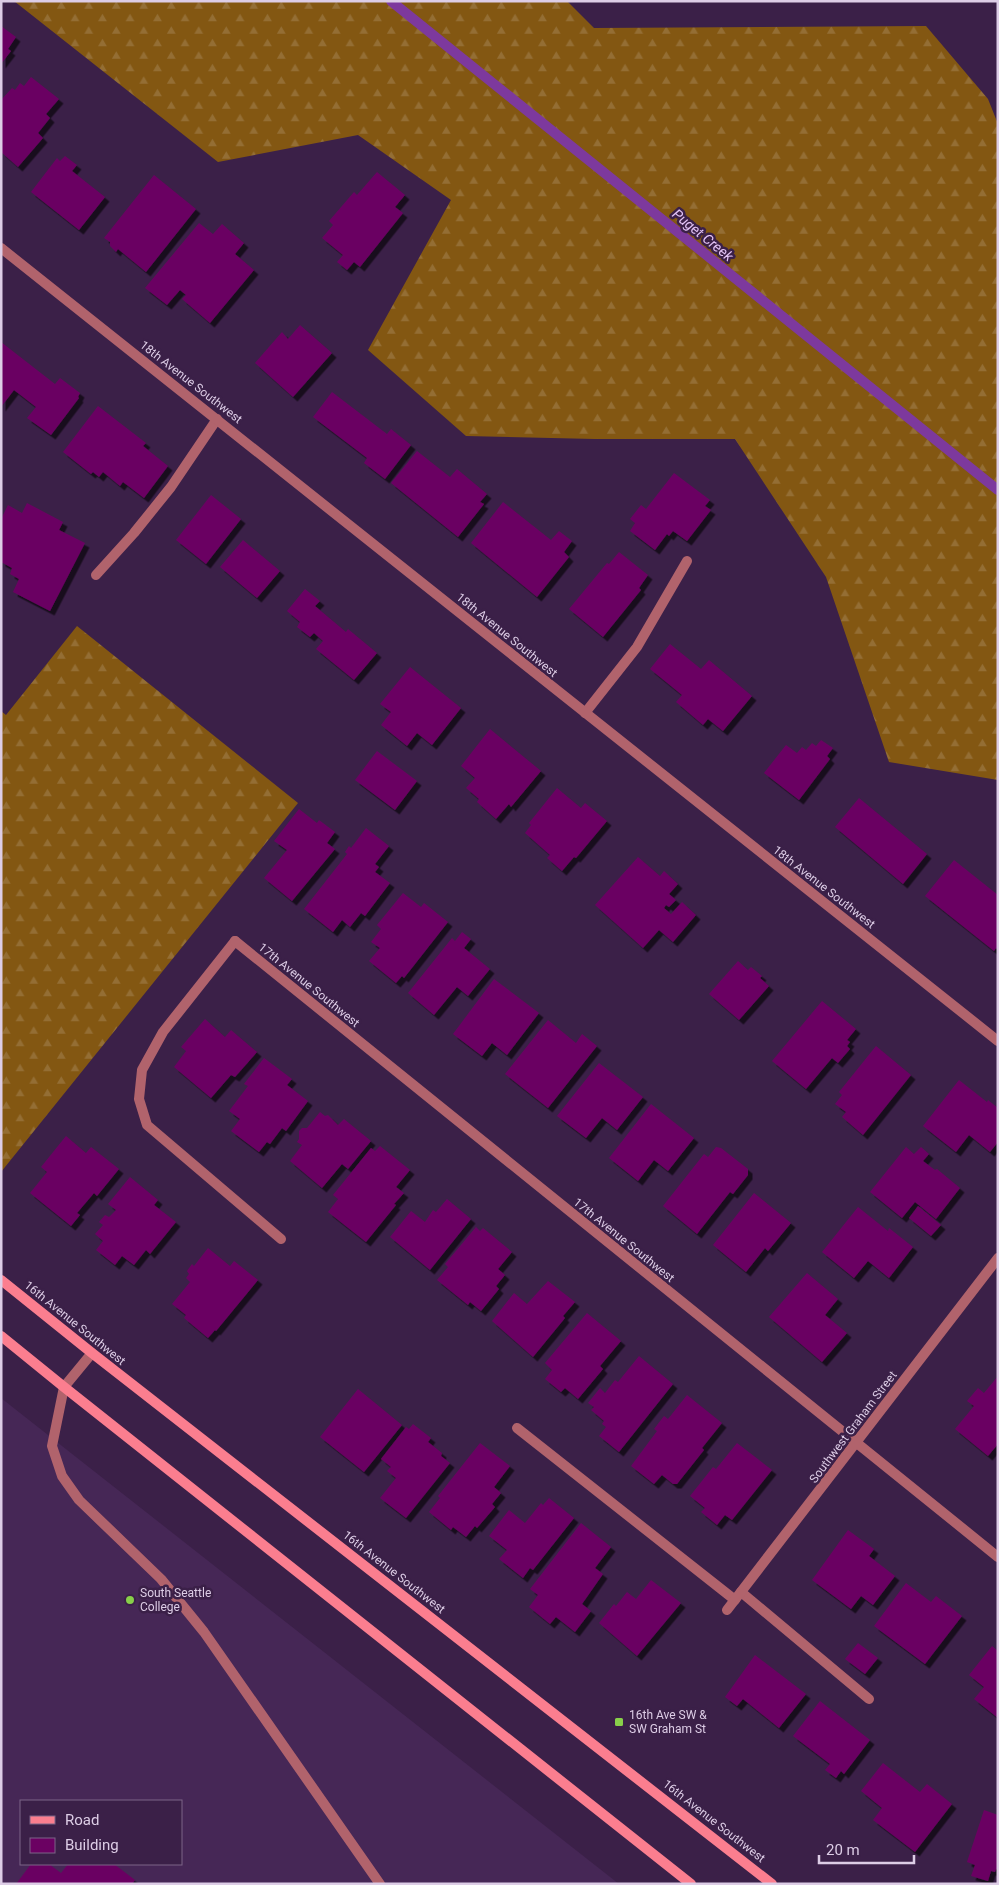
<svg xmlns="http://www.w3.org/2000/svg" width="999" height="1885" font-family="Roboto,sans-serif">
<defs>
<pattern id="forest-firs" width="22" height="20" patternUnits="userSpaceOnUse" patternTransform="scale(1.25)"><rect width="22" height="20" fill="#835712"/><path d="M5 1l3.5 6h-7zM16 11l3.5 6h-7z" fill="#946e34"/></pattern>
<filter id="shadow"><feDropShadow dx="4.5" dy="4.5" stdDeviation="0" flood-color="#0009"/></filter>
</defs>
<rect width="100%" height="100%" fill="#3b2048"/>
<!-- built -->
<path fill="#462756" fill-rule="evenodd" d="M1,1398L619,1884H1ZM21,1801H181V1864H21Z"/>
<!-- forest -->
<path fill="url(#forest-firs)" d="M14,1H567L594,28L926,26L988,99L998,124V780L889,762L826,577L735,439H595L466,436L368,350L451,200L358,135L218,162Z
M77,626L298,803L1,1172V711L6,715Z"/>
<g fill="none" stroke-linecap="round" stroke-linejoin="round">
<!-- stream -->
<path stroke="#7d399d" stroke-width="10" d="M391,1L998,490"/>
</g>
<!-- building -->
<path fill="#6b0162" filter="url(#shadow)" d="M1,26L16,37L8,49L11,51L1,64Z
M31,77L59,99L46,114L50,118L38,133L43,138L18,167L1,152V100L12,88L15,90L20,83L24,86Z
M65,156L77,165L72,171L105,197L79,230L31,192L57,158L60,161Z
M377,172L405,195L395,207L403,213L360,267L354,262L347,270L337,262L343,255L322,238L333,225L329,221L354,192L357,195Z
M154,175L196,209L146,272L118,249L116,252L110,246V242L104,238Z
M199,223L213,234L222,224L244,243L235,254L254,270L210,323L182,299L186,295L180,290L167,305L145,288Z
M300,325L332,353L293,397L255,363L282,332L288,339Z
M1,342L55,384L60,378L80,393L78,397L79,398L51,435L27,418L36,407L14,390L1,407Z
M332,392L387,434L391,429L411,445L385,479L364,463L367,458L313,417Z
M98,406L146,443L143,446L168,466L144,498L123,482L120,486L103,472L99,477L93,472L91,474L63,452Z
M417,451L450,477L457,469L487,494L480,502L484,504L458,537L391,483Z
M674,473L710,500L705,506L711,510L687,541L673,531L669,536L667,534L655,550L630,531L635,523L630,519L641,505L646,509Z
M211,495L241,519L206,564L176,540Z
M503,502L551,540L559,531L572,541L564,552L569,557L537,597L471,543Z
M27,503L63,522L59,530L85,543L50,611L13,592L19,579L10,574L12,568L1,562V519L8,505L22,513Z
M243,540L280,571L257,598L220,567Z
M619,552L648,575L639,588L641,590L603,637L569,609L607,563L609,564Z
M305,589L320,601L315,606L346,632L348,629L377,653L354,680L316,649L323,641L314,633L310,637L297,627L300,622L287,611Z
M670,644L701,669L709,660L752,696L723,731L708,719L703,725L676,702L682,695L650,669Z
M410,667L461,708L432,745L417,733L407,746L381,725L391,712L380,704Z
M490,729L541,771L511,807L509,804L496,819L477,802L479,799L466,788L475,778L461,766Z
M821,740L833,748L827,756L830,759L799,800L764,773L786,745L797,753L802,747L806,750L812,743L816,746Z
M377,751L417,781L395,810L355,780Z
M557,788L581,808L585,803L607,821L576,858L574,857L562,871L547,858L550,855L525,833L531,825L529,823Z
M859,798L927,854L903,884L835,827Z
M299,809L317,823L319,820L335,832L327,843L335,849L292,901L264,878L287,850L274,841Z
M366,828L389,846L375,864L379,867L375,872L390,883L365,916L361,913L350,927L342,920L333,932L304,909L347,854L345,852L349,846L351,848Z
M638,857L660,876L664,871L678,884L669,894L676,900L669,907L666,905L664,908L671,914L682,902L696,915L673,942L659,930L643,948L595,905Z
M954,860L998,895V950L996,948L994,951L925,896Z
M403,893L421,907L424,903L448,922L404,978L402,976L396,983L369,961L380,948L371,942L381,929L377,925Z
M462,932L471,939L464,948L490,969L468,996L457,987L434,1015L408,993L452,938L455,941Z
M738,961L748,970L751,967L762,976L760,978L769,986L739,1020L709,994Z
M494,979L539,1013L507,1055L492,1043L482,1056L453,1034Z
M822,1001L856,1029L847,1040L850,1042L847,1046L850,1049L838,1063L832,1058L806,1089L772,1061Z
M205,1019L225,1037L231,1030L257,1052L235,1077L231,1075L211,1098L174,1067L186,1051L181,1047Z
M548,1020L576,1043L582,1034L597,1046L548,1108L505,1074Z
M876,1046L911,1075L863,1135L842,1117L846,1112L835,1104L842,1095L839,1092Z
M264,1058L292,1079L287,1085L308,1101L286,1131L282,1128L270,1144L267,1142L259,1152L231,1131L240,1119L229,1111L248,1086L244,1084Z
M599,1063L643,1097L617,1130L602,1118L586,1138L557,1116Z
M959,1080L987,1102L988,1100L998,1108V1142L990,1152L969,1135L956,1152L923,1126Z
M651,1104L694,1138L668,1171L654,1160L638,1181L609,1158Z
M320,1112L325,1116L328,1115L338,1125L344,1119L371,1141L348,1169L342,1164L322,1188L290,1161L302,1145L297,1142L299,1139V1131L302,1128H307Z
M66,1136L86,1153L91,1147L119,1169L97,1196L94,1193L77,1213L80,1215L71,1226L30,1193L47,1172L41,1167Z
M380,1146L410,1170L396,1187L404,1193L394,1204L396,1205L366,1242L328,1212L338,1199L333,1195L371,1148L375,1151Z
M716,1147L721,1148L748,1169V1175L733,1194L730,1192L697,1234L663,1206L704,1154L708,1157Z
M906,1147L914,1154L921,1147L929,1154L923,1161L935,1170L937,1169L960,1188L936,1219L915,1202L902,1218L870,1192Z
M130,1177L158,1200L154,1205L176,1222L150,1254L146,1250L134,1265L122,1256L115,1265L96,1250L103,1241L95,1234L103,1225L99,1222L105,1215L109,1217L116,1210L108,1204Z
M754,1193L791,1223L768,1251L765,1248L746,1272L713,1245Z
M447,1199L471,1219L430,1270L390,1237L411,1211L425,1222L433,1210L436,1212Z
M918,1206L941,1225L931,1236L909,1218Z
M858,1207L888,1231L889,1228L913,1247L889,1278L868,1261L854,1278L822,1252Z
M476,1227L480,1231L483,1228L512,1252L498,1269L505,1275L496,1286L499,1289L481,1311L470,1302L468,1305L437,1280L448,1267L445,1264Z
M208,1248L230,1266L234,1261L258,1280L216,1331L215,1330L208,1338L184,1318L186,1315L172,1304L190,1282L186,1278L189,1274L187,1271L192,1264L194,1266Z
M807,1273L838,1299L825,1315L847,1333L822,1362L769,1317Z
M548,1281L575,1302L563,1316L565,1318L533,1357L492,1321L514,1293L527,1304Z
M587,1313L621,1341L600,1366L603,1369L578,1399L565,1388L561,1392L545,1379L552,1370L545,1363Z
M639,1356L673,1384L619,1452L599,1436L606,1427L602,1424L604,1421L591,1410L594,1407L588,1403L600,1388L605,1393L615,1380L618,1382Z
M998,1376V1444L988,1456L955,1429L974,1406L967,1401L978,1388L984,1393Z
M358,1389L402,1425L364,1472L320,1437Z
M687,1395L722,1423L702,1448L704,1450L677,1484H673L662,1475L654,1484L631,1466L657,1431L654,1429L664,1416L668,1419Z
M413,1424L431,1438L428,1442L442,1453L441,1456L450,1463L406,1518L380,1498L396,1478L387,1471L391,1467L381,1459L406,1427L409,1429Z
M480,1443L510,1466L494,1487L501,1493L492,1504L495,1507L477,1528L475,1526L466,1537L453,1527L451,1530L429,1512L440,1498L438,1496Z
M737,1443L772,1470L732,1520L725,1515L717,1525L701,1512L705,1508L690,1496L713,1467L716,1469Z
M549,1498L574,1518L533,1570L530,1568L523,1578L499,1559L507,1550L489,1536L509,1510L525,1523L541,1503L543,1505Z
M581,1523L611,1547L595,1568L603,1574L582,1604L591,1611L575,1632L556,1617L550,1624L529,1607L538,1595L530,1589Z
M848,1530L874,1549L869,1556L895,1576L873,1605L861,1596L851,1609L812,1580Z
M651,1580L681,1603L637,1656L599,1623L614,1604L616,1606L627,1592L636,1599Z
M906,1583L931,1602L936,1596L962,1616L925,1664L874,1626Z
M858,1643L878,1658L865,1674L845,1659Z
M992,1646L998,1651V1718L974,1699L984,1687L969,1675Z
M755,1655L806,1694L779,1728L743,1699L737,1706L725,1697Z
M820,1701L870,1740L844,1774L841,1771L836,1778L825,1770L830,1764L793,1736Z
M883,1763L920,1792L927,1784L952,1804L915,1852L873,1820L882,1808L861,1791Z
M984,1810L998,1815V1870L996,1869L995,1872L991,1871L988,1881L971,1876L975,1865L967,1862Z
M31,1864H49L61,1873L68,1864H114L135,1880L132,1884H16Z"/>
<g fill="none" stroke-linecap="round" stroke-linejoin="round">
<!-- lane -->
<path stroke="#b1636c" stroke-width="10" d="M96,575L134,533L171,487L217,419
M585,713L637,647L687,561
M235,941L163,1032L142,1070L139,1099L147,1125L281,1239
M92,1353L64,1387L52,1446L62,1476L79,1500L161,1579L204,1632L380,1884
M517,1428L735,1600
M741,1592L869,1699"/>
<!-- street -->
<path stroke="#b1636c" stroke-width="10" d="M1,248L998,1041
M235,941L998,1557
M727,1610L998,1258"/>
<!-- secondary -->
<path stroke="#fb7e8f" stroke-width="10" d="M1,1280L92,1353L772,1884
M1,1336L64,1387L691,1884"/>
</g>
<!-- markers -->
<g fill="#88cf4a" stroke="#3b2048" stroke-width="2">
<circle cx="130" cy="1600" r="5"/>
<rect x="614" y="1717" width="10" height="10" rx="2.5"/>
</g>
<g text-anchor="middle" dominant-baseline="central" stroke-width="5" stroke-linejoin="round" paint-order="stroke">
<!-- street labels -->
<g font-size="12" fill="#ddcde6" stroke="#3b2048">
<text transform="translate(191 382) rotate(38)">18th Avenue Southwest</text>
<text transform="translate(507 635) rotate(39)">18th Avenue Southwest</text>
<text transform="translate(824 887) rotate(38)">18th Avenue Southwest</text>
<text transform="translate(309 985) rotate(39)">17th Avenue Southwest</text>
<text transform="translate(624 1240) rotate(39)">17th Avenue Southwest</text>
<text transform="translate(75 1323) rotate(39)">16th Avenue Southwest</text>
<text transform="translate(853 1427) rotate(-53)">Southwest Graham Street</text>
<text transform="translate(394 1572) rotate(38)">16th Avenue Southwest</text>
<text transform="translate(714 1821) rotate(38)">16th Avenue Southwest</text>
</g>
<!-- poi labels -->
<g font-size="12" fill="#ddcde6" stroke="#3b2048" text-anchor="start">
<text x="140" y="1593">South Seattle<tspan x="140" dy="14">College</tspan></text>
<text x="629" y="1715">16th Ave SW &amp;<tspan x="629" dy="14">SW Graham St</tspan></text>
</g>
<!-- water labels -->
<g font-size="14" font-style="italic" fill="#e4c4f7" stroke="#3b2048">
<text transform="translate(703 235) rotate(39)">Puget Creek</text>
</g>
</g>
<!-- border -->
<rect width="999" height="1885" fill="none" stroke="#ddcde6" stroke-width="5"/>
<!-- legend -->
<rect x="20" y="1800" width="162" height="65" fill="#3b2048" stroke="#7c6587"/>
<rect x="30" y="1816" width="25" height="8" fill="#fb7e8f" stroke="#7c6587"/>
<text x="65" y="1825" font-size="15" fill="#ddcde6">Road</text>
<rect x="30" y="1838" width="25" height="15" fill="#6b0162" stroke="#7c6587"/>
<text x="65" y="1850" font-size="15" fill="#ddcde6">Building</text>
<!-- scale -->
<path d="M819 1855v8h95v-8" fill="none" stroke="#ddcde6" stroke-width="2.5"/>
<text x="826" y="1855" font-size="15" fill="#ddcde6" stroke="#3b2048" stroke-width="4" paint-order="stroke">20 m</text>
</svg>
